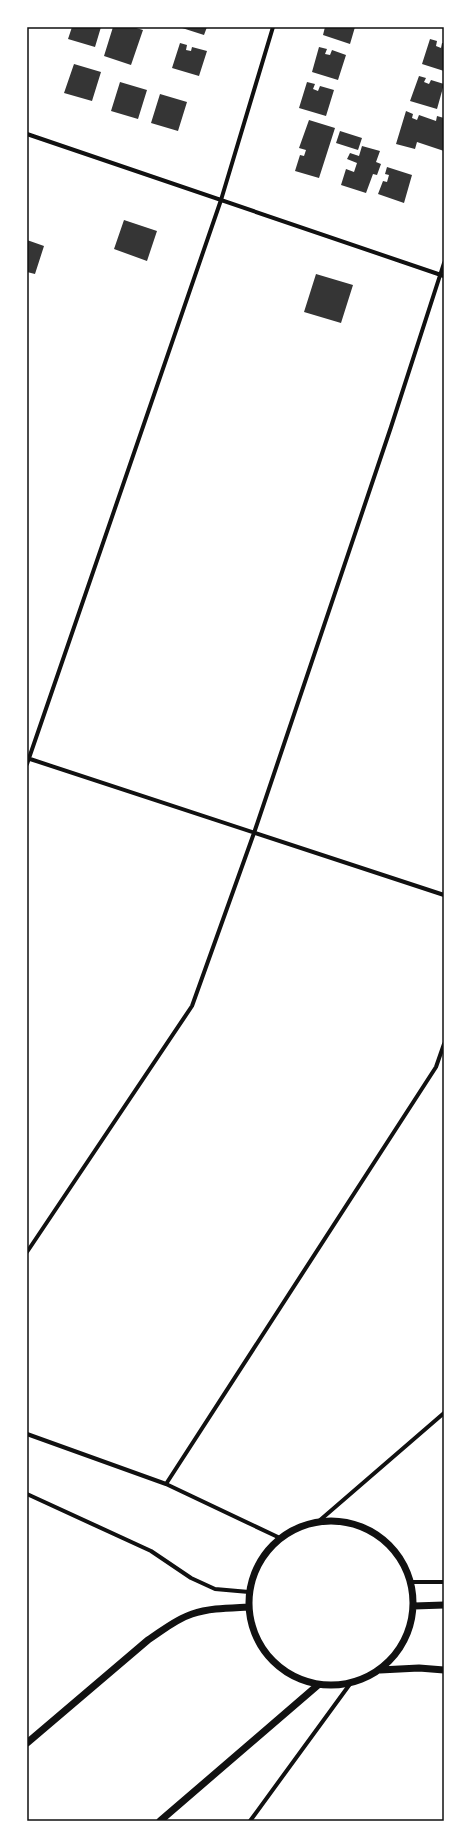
<svg xmlns="http://www.w3.org/2000/svg" width="471" height="1848" font-family="'Noto Sans',sans-serif">
<rect width="100%" height="100%" fill="#fff"/>
<!-- building -->
<path fill="#353535" d="M72,27H101L95,47L68,39Z
M113,27H133L143,30L131,65L104,56Z
M179,27H207L204,35Z
M325,27H355L350,44L323,35Z
M430,39L437,41L436,46L441,48L442,43H444V71L422,64Z
M180,43L187,45L186,50L191,51L192,47L207,51L199,76L172,68Z
M319,47L327,49L325,54L330,55L332,50L346,55L338,80L312,72Z
M74,64L101,72L92,101L64,93Z
M419,76L426,78L424,82L429,84L431,80L444,84L437,109L410,101Z
M120,82L147,90L138,119L111,111Z
M307,82L315,84L313,89L318,91L320,86L334,90L326,116L299,108Z
M160,94L187,102L178,131L151,123Z
M406,111L413,114L412,118L417,120L419,115L436,121L437,116L444,118V151L417,142L415,149L396,144Z
M309,120L335,128L319,178L295,171L300,155L304,156L306,150L299,148Z
M340,131L362,138L358,150L336,143Z
M362,146L380,151L376,162L381,164L377,175L373,174L366,193L341,185L346,169L354,172L357,163L347,159L350,153L359,156Z
M387,167L412,175L404,203L378,194L383,181L387,182L389,175L385,174Z
M124,220L157,231L147,261L114,249Z
M27,240L44,246L35,274L27,272Z
M316,274L353,285L341,323L304,312Z"/>
<g fill="none" stroke-linecap="round" stroke-linejoin="round">
<!-- minor -->
<path stroke="#111" stroke-width="4" d="M27,134L444,276
M27,758L444,895
M27,764L221,200L273,27
M27,1252L192,1006L254,833L391,427L444,263
M27,1434L166,1484L280,1538
M166,1484L436,1067L444,1044
M27,1494L151,1551L191,1578L215,1589L249,1592
M319,1521L444,1413
M411,1582H444
M250,1821L350,1684"/>
<!-- tertiary -->
<path stroke="#111" stroke-width="7" d="M249 1603a82 82 0 1 1 164 0a82 82 0 1 1-164 0Z
M414,1606L444,1605
M380,1670L419,1668L444,1670
M27,1743L148,1640C162,1631 176,1619 192,1614C210,1608 229,1608 248,1607
M160,1821L318,1685"/>
</g>
<!-- border -->
<rect width="471" height="1848" fill="none" stroke="#ffffff" stroke-width="56"/>
<rect x="28" y="28" width="415" height="1792" fill="none" stroke="#111" stroke-width="1.5"/>
</svg>
